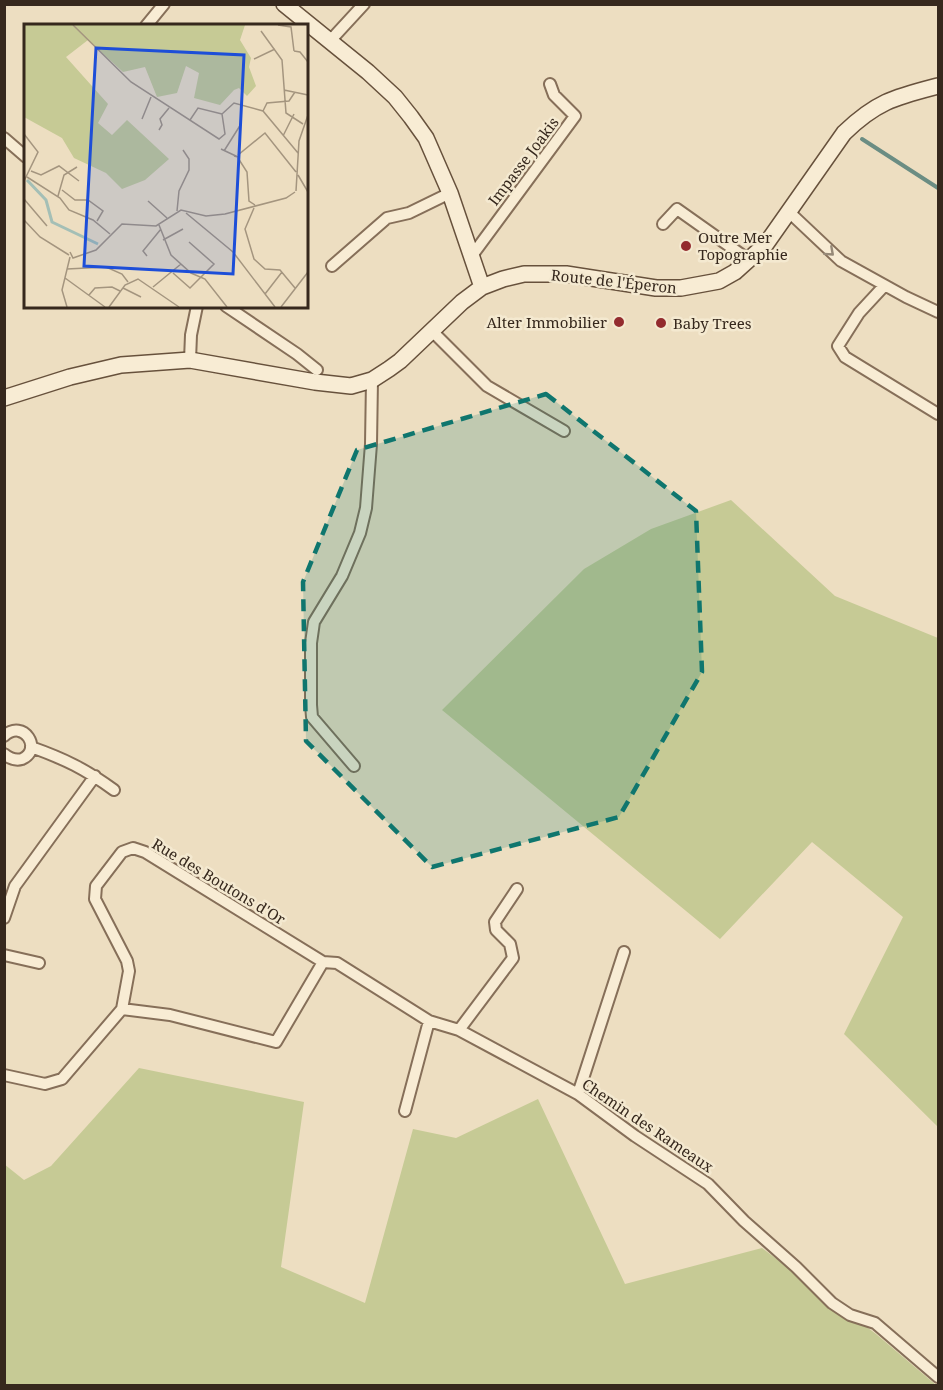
<svg xmlns="http://www.w3.org/2000/svg" width="943" height="1390" font-family="'Noto Serif',serif">
<rect width="100%" height="100%" fill="#eddec1"/>
<!-- green -->
<path fill="#c6ca95" d="M731,500L835,596L938,638V1127L844,1034L903,917L812,842L720,939L442,710L584,569L651,529Z
M139,1068L304,1102L281,1267L365,1303L413,1129L456,1138L538,1099L625,1284L762,1248L876,1334L936,1385H5L4,1164L24,1180L51,1166Z"/>
<g fill="none" stroke-linecap="round" stroke-linejoin="round">
<!-- stream -->
<path stroke="#6b8d83" stroke-width="4" d="M862,139L938,188"/>
<defs>
<path id="street" d="M146,26L164,4
M329,42L364,4
M4,138L26,157
M788,211L841,261L906,297L938,312
M663,224L677,209L749,260
M471,257L575,116L554,95L550,84
M332,266L387,218L409,213L450,193
M884,286L859,313L838,346L845,357L938,414
M226,306L297,354L317,370
M432,331L487,386L564,431
M190,360L191,335L197,306
M4,736C24,718 43,750 22,759C15,761 9,758 4,754
M31,747C65,759 85,769 114,790
M354,766L312,717L311,705V643L314,622L342,576L360,533L366,508L371,444L372,380
M4,918L15,886L95,776
M4,955L39,963
M122,1009L170,1015L276,1042L323,962
M459,1030L513,958L510,944L496,930L495,922L517,889
M4,1075L45,1084L62,1079L122,1009L129,971L127,961L95,899L96,886L122,852L133,848L145,852L323,962L337,963L429,1021L459,1030L578,1094L635,1136L708,1184L744,1221L796,1267L832,1303L850,1315L875,1323L938,1377
M578,1094L624,952
M405,1111L429,1021"/>
<path id="secondary" d="M284,4L368,72L395,97L411,117L426,138L450,193L482,287
M4,398L70,377L121,365L190,360L315,382L351,386L372,380L389,369L400,361L462,302L482,287L503,279L524,274H566L656,288H681L719,281L735,272L766,244L844,133C877,101 896,97 938,86"/>
</defs>
<!-- street casing -->
<use href="#street" stroke="#866f59" stroke-width="14"/>
<!-- secondary casing -->
<use href="#secondary" stroke="#67513c" stroke-width="18"/>
<!-- street -->
<use href="#street" stroke="#f8ecd4" stroke-width="10"/>
<!-- secondary -->
<use href="#secondary" stroke="#f8ecd4" stroke-width="15"/>
</g>
<!-- one-way arrows -->
<defs><path id="oneway-chevron" d="M-2-3.5L2.5 0L-2 3.5" fill="none" stroke-width="1.6" stroke-linecap="round" stroke-linejoin="round" transform="scale(1.5)"/></defs>
<use stroke="#978a78" href="#oneway-chevron" transform="translate(830 252) rotate(42)"/>
<!-- marked area -->
<path fill="#0f766e" fill-opacity="0.2" stroke="#0f766e" stroke-width="4.5" stroke-dasharray="12 8" stroke-linejoin="round" d="M546,394L696,511L702,672L619,817L432,867L306,741L303,582L357,450Z"/>
<!-- markers -->
<g fill="#932b2e" stroke="#f4e9d0" stroke-width="2">
<circle cx="686" cy="246" r="6"/>
<circle cx="619" cy="322" r="6"/>
<circle cx="661" cy="323" r="6"/>
</g>
<g text-anchor="middle" dominant-baseline="central" stroke-width="5" stroke-linejoin="round" paint-order="stroke">
<!-- street labels -->
<g font-size="15" fill="#36281d" stroke="#f4e9d0">
<text transform="translate(523 161) rotate(-53)">Impasse Joakis</text>
<text transform="translate(614 281) rotate(6)">Route de l'Éperon</text>
<text transform="translate(219 881) rotate(31)">Rue des Boutons d'Or</text>
<text transform="translate(648 1125) rotate(34)">Chemin des Rameaux</text>
</g>
<!-- poi labels -->
<g font-size="15" fill="#36281d" stroke="#f4e9d0" text-anchor="start">
<text x="698" y="237">Outre Mer<tspan x="698" dy="17">Topographie</tspan></text>
<text x="607" y="322" text-anchor="end">Alter Immobilier</text>
<text x="673" y="323">Baby Trees</text>
</g>
</g>
<!-- overview -->
<g transform="translate(24 24)">
<rect width="284" height="284" fill="#eddec1"/>
<path d="M0,1H221L216,16L227,34L225,43L232,62L223,72L215,64L210,66L196,81L170,74L175,49L162,42L153,69L133,73L121,43L99,48L64,16L42,33L84,80L74,99L88,111L103,96L145,135L121,156L98,165L82,149L50,134L38,114L0,93Z" fill="#c6ca95"/>
<path fill="none" stroke="#a4bfb6" stroke-width="3" d="M3,156L22,176L28,198L74,220"/>
<path fill="none" stroke="#a4957f" stroke-width="1.5" d="M49,1L107,58L195,115L201,110L198,90M254,1L267,3L270,27M237,7L258,36L262,89L279,100M270,27L276,28L284,38M230,35L251,25M260,66L284,71M239,87L243,79L265,77L271,68M198,90L210,79L239,87L274,129M118,95L127,73M166,96L174,84L198,90M135,106L138,101L136,95L145,84M0,110L14,128L0,157M259,112L270,90M197,125L214,133L210,132M200,127L217,100M214,131L241,109L272,148M214,134L223,148L225,177L231,181M7,147L17,151L35,142L55,157M274,151L284,168M3,153L36,174L45,186L69,196L86,210M38,166L51,176H64L79,187L73,197M272,167L275,117L284,91M34,172L40,151L53,143M0,175L23,202M124,177L143,194M230,184L221,205L230,235L241,245L256,246L271,264M153,187L155,167L165,146V135L159,126M162,189L209,228L251,283M0,196L16,213L45,231M135,201L147,231L167,249L181,255L203,283M139,216L159,205M165,218L190,240L177,253M46,228L49,234L72,226L98,200L132,202L157,186L182,192L201,190L262,174L271,168M123,232L119,227L137,205M43,245L82,243L98,250L104,258M149,249L166,264L177,253M41,254L81,283M129,263L157,240M99,264L117,273M241,270L258,248M65,271L71,264L88,263L96,267M43,283L38,266L46,233M85,283L101,261L114,255L155,283M257,283L284,248"/>
<path fill="#1d4ed8" fill-opacity="0.15" stroke="#1d4ed8" stroke-width="3" d="M72,24L220,31L209,250L60,242Z"/>
<rect width="284" height="284" fill="none" stroke="#36281d" stroke-width="3"/>
</g>
<!-- border -->
<rect width="943" height="1390" fill="none" stroke="#36281d" stroke-width="12"/>
</svg>
